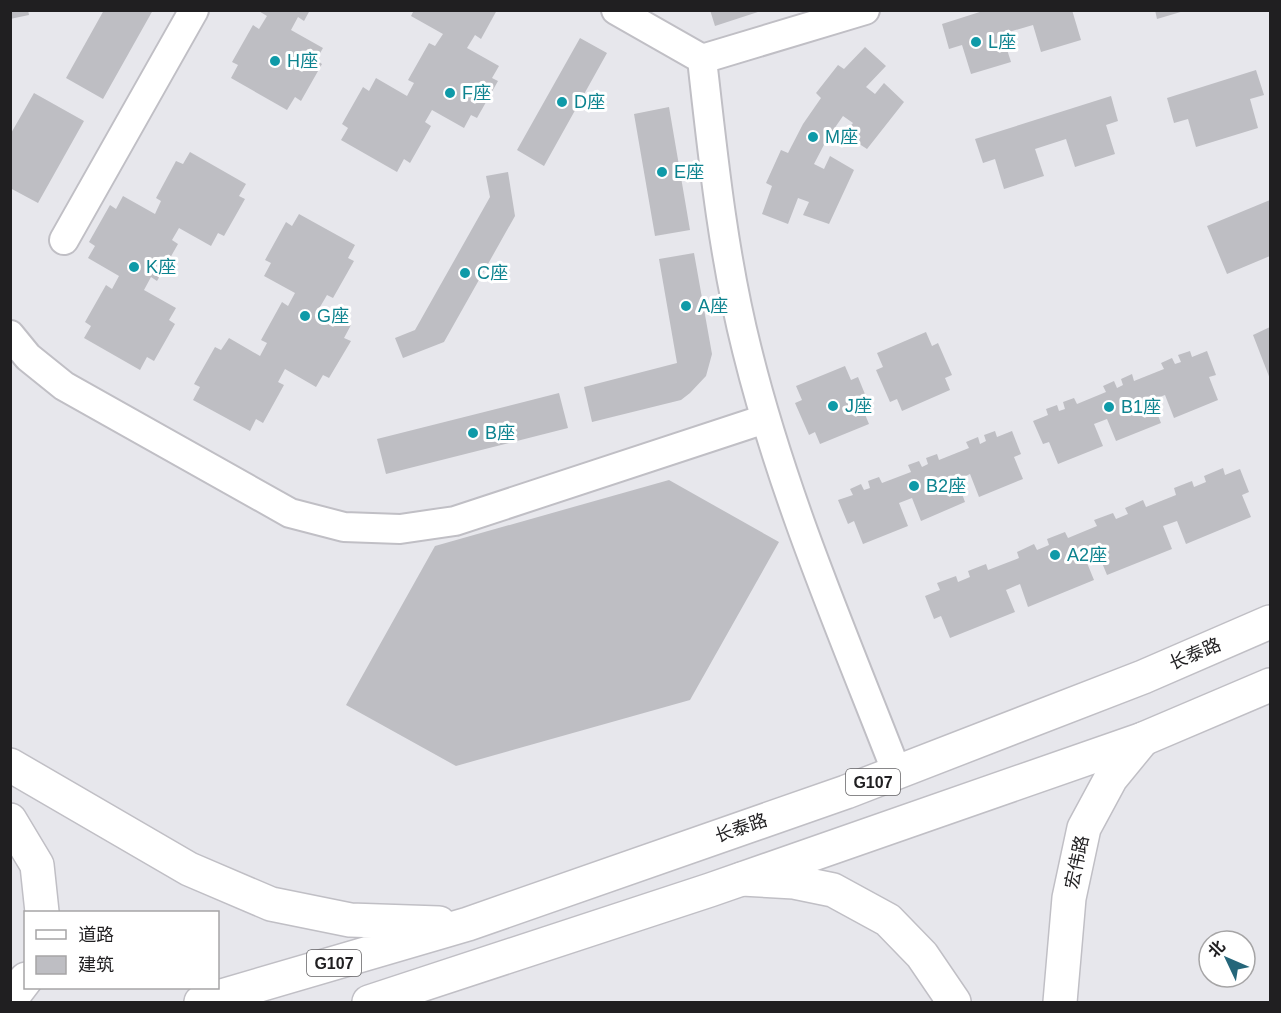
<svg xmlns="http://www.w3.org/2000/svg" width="1281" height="1013" font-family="Arial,'Noto Sans SC',sans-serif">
<rect width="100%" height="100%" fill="#e7e7ec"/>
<!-- building -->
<path fill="#bebec3" d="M10,10H28L29,15L10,19Z
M104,10H153L103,99L66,78Z
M257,10H310L304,21L298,17L291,30L323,48L316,60L322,64L301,101L295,97L287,110L231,78L238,65L232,62L253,25L259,29L267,16Z
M414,10H497L481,39L475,35L467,48L499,66L492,78L498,81L477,118L471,115L464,128L432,110L425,122L431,126L410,163L404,159L397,172L341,140L348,128L342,124L363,87L369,91L376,78L407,96L414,83L408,80L429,43L435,46L443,34L411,16Z
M710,10H761V11L715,26Z
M986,10H1072L1081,40L1041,52L1033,25L1002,34L1011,62L971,74L962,45L949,49L942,24Z
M1155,10H1184V11L1157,19Z
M580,38L607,53L544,166L517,150Z
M865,47L886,66L866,87L875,94L884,83L904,102L867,149L844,134L853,123L843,116L827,139L814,164L824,169L830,156L854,170L829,224L803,215L809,202L798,198L788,224L762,214L772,186L766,183L781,150L788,153L803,124L821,98L816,93L838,65L844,69Z
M1256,70L1264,95L1250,99L1258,128L1196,147L1188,119L1174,123L1167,98Z
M34,93L84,121L38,203L10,188V135Z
M1111,96L1118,121L1106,125L1115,154L1075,167L1066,139L1035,149L1044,176L1004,189L995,159L983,163L975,139Z
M669,107L690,230L655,236L634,114Z
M190,152L246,184L239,196L245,199L224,236L218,233L211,246L179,228L172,240L178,244L157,281L151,277L144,290L176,308L169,320L175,324L154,361L147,357L140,370L84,338L91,326L85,322L106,285L112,289L119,276L88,258L95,246L89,242L110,205L116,209L123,196L155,214L161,201L156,198L176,161L183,164Z
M508,172L515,216L444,342L403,358L395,338L415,330L490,197L486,176Z
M1270,200V256L1227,274L1207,226Z
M299,214L355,245L348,258L354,261L333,298L327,295L320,307L351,325L344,338L351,341L329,378L323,375L316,387L285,369L278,382L284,385L263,423L256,419L250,431L193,400L200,387L194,384L215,347L221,350L229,338L260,356L267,343L261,340L282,302L288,306L295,293L264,276L271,263L265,260L286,222L292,226Z
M694,253L712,354L706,376L690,393L681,400L592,422L584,387L677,363L659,259Z
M1270,327V379L1253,335Z
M926,332L932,346L938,343L952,375L945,378L950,390L902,411L897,399L890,402L876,370L883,367L877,353Z
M1190,351L1192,357L1207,351L1216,375L1209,377L1218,400L1174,418L1165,395L1152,400L1161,423L1116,441L1107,419L1094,424L1103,446L1058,464L1049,442L1043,444L1033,421L1048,415L1046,409L1057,405L1059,411L1065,409L1063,402L1074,398L1077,404L1106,392L1103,386L1114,381L1117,388L1123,385L1121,379L1132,374L1134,381L1164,369L1161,363L1172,358L1175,364L1181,362L1178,355Z
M845,366L851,380L858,377L871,409L864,412L869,424L820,444L815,432L809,435L795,403L802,400L796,386Z
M559,393L568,428L386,474L377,439Z
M995,431L997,437L1012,431L1021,454L1014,457L1023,479L979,497L970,474L957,480L965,502L921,521L912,498L899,503L908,526L863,544L854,521L848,524L838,500L853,495L850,489L861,484L864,490L870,488L868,481L879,477L882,483L911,472L908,465L919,461L922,467L928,464L926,458L937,454L939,460L969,448L966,442L978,437L980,444L986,441L984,435Z
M1223,468L1225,475L1240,469L1249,492L1242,495L1251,517L1186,544L1177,521L1163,526L1172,549L1107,575L1098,553L1085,558L1094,580L1028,607L1020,584L1006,590L1015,612L950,638L941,616L934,619L925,596L940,590L937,583L956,576L958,582L970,577L968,571L986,564L988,570L1019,558L1017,552L1034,544L1037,550L1049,545L1047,539L1065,532L1068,538L1097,526L1094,520L1113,513L1116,519L1128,514L1125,508L1143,500L1146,507L1176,495L1174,488L1192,481L1194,487L1206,482L1204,476Z
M669,480L779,542L690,700L456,766L346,705L435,546Z"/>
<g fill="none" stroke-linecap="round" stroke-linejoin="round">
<defs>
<path id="minor" d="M616,10L702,59
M865,10L702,59C713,157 723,255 747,350C783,496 843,634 897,773
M64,240L194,10
M10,335L28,357L64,386L290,513L344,527L400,529L455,521L765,419"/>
<path id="tertiary" d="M742,879L794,882L833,890L888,920L922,955L954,1002
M1060,1002L1069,898L1084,828L1111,778L1143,739"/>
<path id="trunk" d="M10,765L189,869L271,904L350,920L439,923
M10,820L37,865L42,912
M10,1000L26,979
M201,1002L468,924L846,792L1143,677L1270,622
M369,1002L710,890L1143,739L1270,685"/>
</defs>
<!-- minor casing -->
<use href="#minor" stroke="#c0bfc5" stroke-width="32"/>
<!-- tertiary casing -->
<use href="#tertiary" stroke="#c0bfc5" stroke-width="36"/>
<!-- trunk casing -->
<use href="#trunk" stroke="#c0bfc5" stroke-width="36"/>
<!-- minor -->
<use href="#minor" stroke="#fff" stroke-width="28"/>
<!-- tertiary -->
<use href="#tertiary" stroke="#fff" stroke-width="33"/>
<!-- trunk -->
<use href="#trunk" stroke="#fff" stroke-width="33"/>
</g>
<!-- markers -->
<g fill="#0f9aa8" stroke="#fff" stroke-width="2">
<circle cx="976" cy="42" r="6"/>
<circle cx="275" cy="61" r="6"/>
<circle cx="450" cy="93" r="6"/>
<circle cx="562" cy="102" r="6"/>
<circle cx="813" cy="137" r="6"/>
<circle cx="662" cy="172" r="6"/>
<circle cx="134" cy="267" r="6"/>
<circle cx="465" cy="273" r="6"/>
<circle cx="686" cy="306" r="6"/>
<circle cx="305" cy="316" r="6"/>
<circle cx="833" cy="406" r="6"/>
<circle cx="1109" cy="407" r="6"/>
<circle cx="473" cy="433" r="6"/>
<circle cx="914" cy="486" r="6"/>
<circle cx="1055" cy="555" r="6"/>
</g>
<g text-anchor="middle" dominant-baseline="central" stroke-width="6" stroke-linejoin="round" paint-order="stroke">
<!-- shield labels -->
<g fill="#fff" stroke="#636264" stroke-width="1.5">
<rect x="846" y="769" width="54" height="26" rx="4.5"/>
<rect x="307" y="950" width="54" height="26" rx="4.5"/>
</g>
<g font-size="16" font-weight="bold" fill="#201f21">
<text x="873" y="782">G107</text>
<text x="334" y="963">G107</text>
</g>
<!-- culture labels -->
<g font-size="18" fill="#0d838f" stroke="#fff" text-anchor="start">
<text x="988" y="42">L座</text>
<text x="287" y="61">H座</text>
<text x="462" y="93">F座</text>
<text x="574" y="102">D座</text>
<text x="825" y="137">M座</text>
<text x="674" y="172">E座</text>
<text x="146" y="267">K座</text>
<text x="477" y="273">C座</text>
<text x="698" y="306">A座</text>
<text x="317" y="316">G座</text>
<text x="845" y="406">J座</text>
<text x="1121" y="407">B1座</text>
<text x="485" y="433">B座</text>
<text x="926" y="486">B2座</text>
<text x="1067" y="555">A2座</text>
</g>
<!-- street labels -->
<g font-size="18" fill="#201f21" stroke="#fff">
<text transform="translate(1195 654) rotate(-23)">长泰路</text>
<text transform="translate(741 828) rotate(-19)">长泰路</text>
<text transform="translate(1077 862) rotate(-78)">宏伟路</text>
</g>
</g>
<!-- border -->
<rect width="1281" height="1013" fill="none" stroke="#201f21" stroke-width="24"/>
<!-- legend -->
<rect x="24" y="911" width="195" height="78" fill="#ffffff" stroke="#a6a5a6" stroke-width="1.5"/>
<rect x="36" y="930" width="30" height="9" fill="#ffffff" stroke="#a6a5a6" stroke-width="1.5"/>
<text x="78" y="941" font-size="18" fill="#201f21">道路</text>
<rect x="36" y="956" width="30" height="18" fill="#bebec3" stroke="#a6a5a6" stroke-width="1.5"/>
<text x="78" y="971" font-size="18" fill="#201f21">建筑</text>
<!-- north arrow -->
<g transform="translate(1227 959) rotate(314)"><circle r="28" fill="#ffffff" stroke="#a6a5a6" stroke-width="1.5"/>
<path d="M0-4.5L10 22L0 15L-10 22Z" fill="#25667a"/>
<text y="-9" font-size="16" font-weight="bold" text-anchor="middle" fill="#201f21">北</text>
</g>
</svg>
